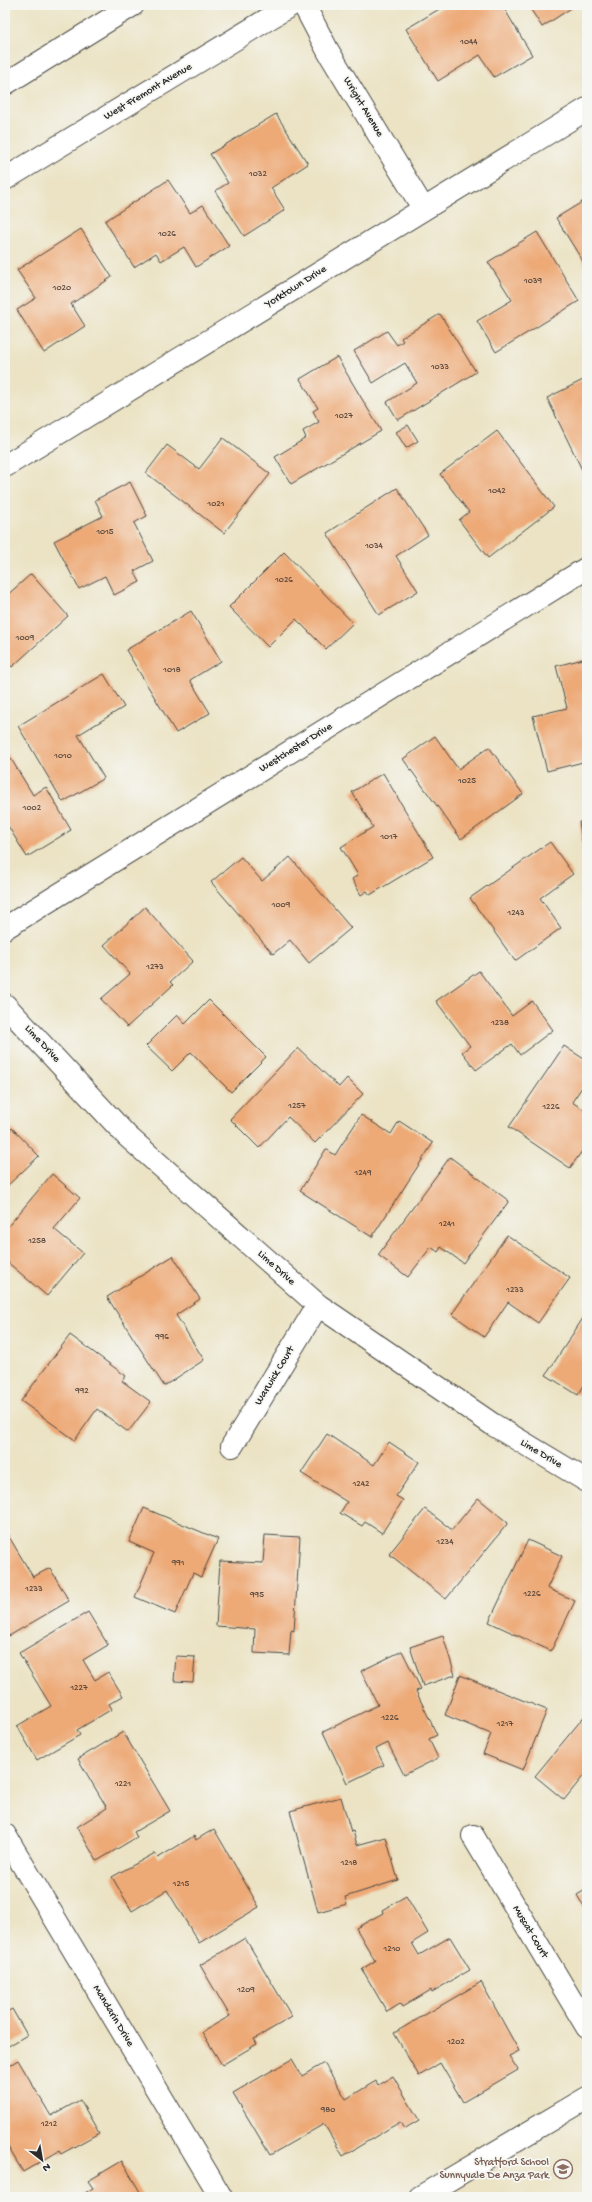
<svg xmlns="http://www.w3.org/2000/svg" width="592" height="2202" font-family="'Gochi Hand',sans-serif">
<rect width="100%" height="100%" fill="#f6f6f2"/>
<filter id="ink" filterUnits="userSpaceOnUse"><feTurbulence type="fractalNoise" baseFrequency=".025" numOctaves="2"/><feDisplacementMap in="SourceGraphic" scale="8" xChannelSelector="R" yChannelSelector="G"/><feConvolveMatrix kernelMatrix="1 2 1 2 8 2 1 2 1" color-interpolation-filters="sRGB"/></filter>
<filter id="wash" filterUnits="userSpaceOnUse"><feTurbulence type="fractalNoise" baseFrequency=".012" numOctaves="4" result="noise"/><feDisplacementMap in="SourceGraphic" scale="16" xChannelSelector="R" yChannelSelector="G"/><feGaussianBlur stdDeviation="0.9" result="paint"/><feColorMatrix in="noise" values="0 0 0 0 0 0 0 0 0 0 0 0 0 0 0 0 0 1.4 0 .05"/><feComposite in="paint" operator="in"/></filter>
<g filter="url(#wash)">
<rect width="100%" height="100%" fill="#ebe3c4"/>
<g id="blocks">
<!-- building -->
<path fill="#eda976" d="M446,5H502L532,55L494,77L480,55L438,81L406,29Z
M528,5H576L542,27Z
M276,114L308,164L271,188L285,210L244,236L215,191L228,183L210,154Z
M168,180L190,213L203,205L229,246L196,267L184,247L161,261L156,253L134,267L105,221Z
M587,199V268L556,218Z
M81,229L112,277L71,304L85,326L44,353L17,310L36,298L17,270Z
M537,232L579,301L496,352L477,321L512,300L488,262Z
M440,314L476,372L398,420L387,402L417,383L405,363L373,383L354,351L387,331L397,345L403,341L401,338Z
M337,357L381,431L291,484L275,457L306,438L303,431L319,422L313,411L318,408L300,379Z
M587,378V480L547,398Z
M408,425L418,441L406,448L396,432Z
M497,431L554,507L488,558L459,520L469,512L440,474Z
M223,438L270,474L224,533L146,473L167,445L199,469Z
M130,482L147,516L134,523L153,561L134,571L140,582L114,595L105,576L79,589L54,541L103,516L95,500Z
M397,488L428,535L396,556L418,591L379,615L327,533Z
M284,552L353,623L326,649L296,619L268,647L229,607Z
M31,574L68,616L12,667L5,659V597Z
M191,611L221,661L190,680L210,713L176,733L126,650Z
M587,658V761L547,771L533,716L567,708L556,666Z
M104,674L124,707L78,735L104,778L63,802L18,726Z
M435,736L458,769L489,747L523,794L461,839L403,759Z
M5,749L33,795L46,787L71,830L27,857L5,821Z
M383,773L433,857L370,895L367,891L361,895L352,879L358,875L341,847L373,827L352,792Z
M587,821V860H585L579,822Z
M550,842L573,874L540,898L561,928L515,961L470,898Z
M241,857L262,881L290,857L351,928L309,963L290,940L273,954L211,882Z
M145,907L193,961L170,982L173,985L127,1027L101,999L130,974L104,945Z
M479,971L512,1016L532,1001L553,1030L520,1055L512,1044L476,1070L462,1052L470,1046L436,1001Z
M209,1000L266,1057L231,1092L191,1052L172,1071L146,1046L177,1015L185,1024Z
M564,1046L587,1061V1080L572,1102L587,1112V1149L585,1147L570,1168L509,1127Z
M298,1048L339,1087L347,1078L363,1094L315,1143L288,1117L259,1148L230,1119Z
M361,1115L391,1134L399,1121L433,1143L372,1237L300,1191L326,1149L335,1155Z
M12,1128L39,1156L5,1188V1135Z
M450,1157L509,1201L463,1263L441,1247L438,1252L431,1247L408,1277L378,1255Z
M52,1174L80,1198L54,1229L83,1253L47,1296L5,1260V1230Z
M507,1235L570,1278L538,1323L508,1302L484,1337L452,1314Z
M173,1256L200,1299L176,1315L204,1360L164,1386L107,1297Z
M587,1312V1381L578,1395L546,1375Z
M70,1335L126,1376L122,1381L151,1402L128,1432L97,1409L75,1440L21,1401Z
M327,1434L374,1465L389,1442L419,1462L396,1496L403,1500L382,1533L365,1522L362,1526L340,1513L347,1502L301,1473Z
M478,1498L508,1523L446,1599L389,1554L425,1509L452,1530Z
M144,1508L218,1539L201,1577L193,1573L175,1614L135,1597L154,1553L129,1542Z
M5,1530L33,1577L50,1568L69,1601L9,1636L5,1629Z
M265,1535L300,1537L294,1631L291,1630L289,1655L254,1653L255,1629L216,1626L220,1561L263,1563Z
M528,1540L562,1556L547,1588L575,1601L551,1651L489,1622Z
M88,1612L108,1645L83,1660L95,1680L108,1672L123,1696L109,1704L112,1709L77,1730L80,1735L37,1760L17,1726L51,1706L19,1653Z
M443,1636L455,1675L423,1686L410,1647Z
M402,1651L421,1689L416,1691L437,1735L429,1739L438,1758L404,1775L388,1743L376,1749L384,1765L347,1783L323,1732L378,1705L361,1671Z
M176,1656L195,1657L193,1682L174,1681Z
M460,1675L547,1710L523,1770L483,1754L491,1734L445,1715Z
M587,1713V1776L585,1774L564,1800L535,1776Z
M123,1732L170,1811L134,1832L137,1837L97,1861L77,1827L107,1808L78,1759Z
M341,1797L351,1832L353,1831L357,1845L386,1837L398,1880L345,1897L347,1904L318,1912L290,1811Z
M214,1829L259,1907L199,1943L167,1890L132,1911L112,1877L155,1853L158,1858L194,1836L196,1840Z
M587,1889V1912L577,1895Z
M406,1896L428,1933L412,1943L419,1955L450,1937L470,1970L432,1992L431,1990L402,2007L400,2004L387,2012L362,1969L375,1961L356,1928L383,1913L382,1910Z
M245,1938L292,2017L254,2039L257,2044L222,2065L202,2032L230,2016L200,1965Z
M481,1982L519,2051L509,2056L518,2070L463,2102L440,2063L419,2076L394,2033Z
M12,2009L27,2035L5,2048V2013Z
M292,2059L302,2076L324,2063L346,2099L376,2081L378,2085L393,2076L419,2120L404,2129L400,2122L343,2156L324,2124L270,2155L233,2093Z
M18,2060L51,2116L80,2100L99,2133L61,2154L59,2151L23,2172L5,2142V2068Z
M122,2161L143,2197H79L93,2188L88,2181Z"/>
</g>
</g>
<g filter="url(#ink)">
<use href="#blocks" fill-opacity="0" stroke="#484742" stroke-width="1"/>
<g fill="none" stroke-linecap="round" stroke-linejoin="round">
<defs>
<path id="minor" d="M304,5L328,51L423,208
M5,466L587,109
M5,928L587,568
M5,1005L127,1136L318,1305L492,1424L587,1481
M232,1446L318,1305
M5,1835L221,2197
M473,1836L587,2027
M420,2197L587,2098"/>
<path id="secondary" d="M5,84L133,5
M5,179L291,5"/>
</defs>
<!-- minor casing -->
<use href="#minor" stroke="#484742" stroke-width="24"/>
<!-- secondary casing -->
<use href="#secondary" stroke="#484742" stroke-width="24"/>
<!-- minor -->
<use href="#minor" stroke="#fff" stroke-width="22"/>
<!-- secondary -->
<use href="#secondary" stroke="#fff" stroke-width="22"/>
</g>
</g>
<!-- icons -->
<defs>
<symbol id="school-ring" viewBox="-11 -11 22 22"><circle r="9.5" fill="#f6f6f2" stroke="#8d6e63" stroke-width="1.5"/><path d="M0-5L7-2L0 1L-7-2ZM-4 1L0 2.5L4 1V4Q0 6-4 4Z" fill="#8d6e63"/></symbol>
</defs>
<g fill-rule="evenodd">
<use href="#school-ring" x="552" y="2158" width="22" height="22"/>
</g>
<g text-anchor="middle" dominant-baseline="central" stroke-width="3.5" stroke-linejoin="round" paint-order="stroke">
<!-- number labels -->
<g font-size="9" fill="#5c4a3e">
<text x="469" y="42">1044</text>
<text x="258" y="174">1032</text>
<text x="167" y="234">1026</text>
<text x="533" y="281">1039</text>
<text x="62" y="288">1020</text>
<text x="440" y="367">1033</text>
<text x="344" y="416">1027</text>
<text x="497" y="491">1042</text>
<text x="216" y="504">1021</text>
<text x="105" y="532">1015</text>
<text x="374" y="546">1034</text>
<text x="284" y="580">1026</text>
<text x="25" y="638">1009</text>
<text x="172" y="670">1018</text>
<text x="63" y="756">1010</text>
<text x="467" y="781">1025</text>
<text x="32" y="808">1002</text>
<text x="389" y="837">1017</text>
<text x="281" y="905">1009</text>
<text x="516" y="913">1243</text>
<text x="155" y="967">1273</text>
<text x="500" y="1023">1238</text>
<text x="297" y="1106">1257</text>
<text x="551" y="1107">1226</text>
<text x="363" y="1173">1249</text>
<text x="447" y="1224">1241</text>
<text x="37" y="1241">1258</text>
<text x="515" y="1290">1233</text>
<text x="162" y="1337">996</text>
<text x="82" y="1391">992</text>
<text x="361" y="1484">1242</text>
<text x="445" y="1542">1234</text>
<text x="178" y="1563">991</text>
<text x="34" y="1589">1233</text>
<text x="532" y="1594">1226</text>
<text x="257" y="1595">995</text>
<text x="79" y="1688">1227</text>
<text x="390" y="1718">1226</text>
<text x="505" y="1724">1217</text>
<text x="123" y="1784">1221</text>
<text x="349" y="1863">1218</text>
<text x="181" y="1884">1215</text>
<text x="392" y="1949">1210</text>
<text x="246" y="1990">1209</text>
<text x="456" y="2042">1202</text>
<text x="328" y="2110">980</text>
<text x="49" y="2124">1212</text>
</g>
<!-- street labels -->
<g font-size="11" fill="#2b2b2b" stroke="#f6f6f2">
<text transform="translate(148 92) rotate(-31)">West Fremont Avenue</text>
<text transform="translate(363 107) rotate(59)">Wright Avenue</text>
<text transform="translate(296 287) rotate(-32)">Yorktown Drive</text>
<text transform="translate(296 748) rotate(-32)">Westchester Drive</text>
<text transform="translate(42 1044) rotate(47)">Lime Drive</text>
<text transform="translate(276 1268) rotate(42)">Lime Drive</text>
<text transform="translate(275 1376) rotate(-59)">Warwick Court</text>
<text transform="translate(541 1454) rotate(31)">Lime Drive</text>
<text transform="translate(530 1932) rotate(59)">Muscat Court</text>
<text transform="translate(113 2016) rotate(59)">Mandarin Drive</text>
</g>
<!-- education labels -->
<g font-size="11" fill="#785e54" stroke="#f6f6f2" text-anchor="end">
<text x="549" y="2163">Stratford School<tspan x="549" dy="13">Sunnyvale De Anza Park</tspan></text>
</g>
</g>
<!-- margin -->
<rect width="592" height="2202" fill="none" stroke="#f6f6f2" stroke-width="20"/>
<!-- north arrow -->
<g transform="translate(42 2160) rotate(149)" stroke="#f6f6f2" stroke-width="3" paint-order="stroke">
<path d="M0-3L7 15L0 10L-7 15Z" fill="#2b2b2b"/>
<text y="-6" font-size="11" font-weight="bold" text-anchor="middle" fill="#2b2b2b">N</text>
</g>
</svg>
